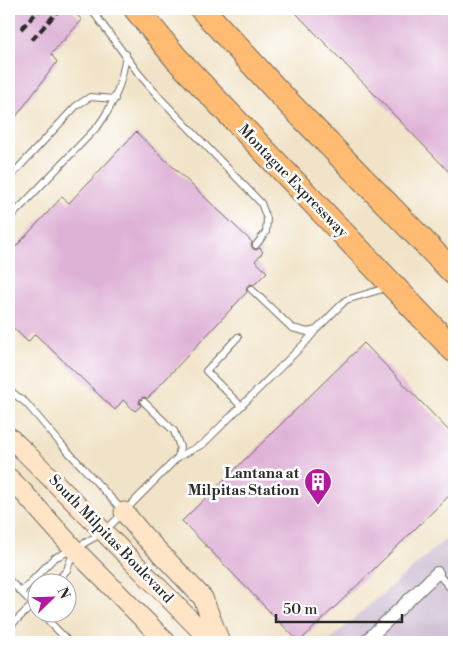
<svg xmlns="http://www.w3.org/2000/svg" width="463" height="651" font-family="'Libre Bodoni',serif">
<rect width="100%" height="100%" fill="#fff"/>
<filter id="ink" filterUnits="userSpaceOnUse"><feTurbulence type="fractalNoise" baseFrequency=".02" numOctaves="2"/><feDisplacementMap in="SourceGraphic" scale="10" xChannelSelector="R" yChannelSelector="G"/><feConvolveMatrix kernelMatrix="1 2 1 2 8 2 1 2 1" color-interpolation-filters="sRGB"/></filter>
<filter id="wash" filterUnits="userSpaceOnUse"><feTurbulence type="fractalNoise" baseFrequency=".0096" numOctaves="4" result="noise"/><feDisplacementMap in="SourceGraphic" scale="20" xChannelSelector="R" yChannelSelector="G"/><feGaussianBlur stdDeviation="1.12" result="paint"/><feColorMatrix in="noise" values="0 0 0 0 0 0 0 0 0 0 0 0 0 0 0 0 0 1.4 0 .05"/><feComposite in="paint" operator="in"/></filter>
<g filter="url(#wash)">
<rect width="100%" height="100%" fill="#f1e3c7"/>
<!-- industrial -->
<path fill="#cdbed2" d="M454,532V642H327Z"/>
<g id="blocks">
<!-- building -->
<path fill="#deb1d6" d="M13,9H71L82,20L51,54L57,62L9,126V14Z
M292,9H454V177Z
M136,132L252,242L251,245L253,249L256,250L260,248L263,252L255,261L267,272L254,285L250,284L247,286L246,290L247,292L148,398L143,397L140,399L139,403L141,406L135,411L123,400L115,410L35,334L28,342L9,324V254L62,197L69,203Z
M364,343L454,436V491L299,642L182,521Z"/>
</g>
</g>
<g filter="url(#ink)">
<use href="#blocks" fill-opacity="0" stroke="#706b62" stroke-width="1"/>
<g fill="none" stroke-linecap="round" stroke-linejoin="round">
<defs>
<path id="lane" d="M91,9L139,74L160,98L261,203L267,219L266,232L256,245
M9,178L76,106L90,97L115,99
M9,219L98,126C115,103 122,83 126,54
M251,289L292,328L308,332L316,330L346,300L386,288
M238,337L206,371L241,406
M9,390L26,403L62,445L123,511
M178,457L203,444L306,342L316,330
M437,573L454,592
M9,580L38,609
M54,584L67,570L73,553
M21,592L54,558L74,549L104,532L178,457L180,447L174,431L144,402
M42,614L69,642
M9,627L38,600"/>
<path id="street" d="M365,642L437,573"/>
<path id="secondary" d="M9,437L25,452L212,642
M9,478L24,493L74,549L166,642
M124,512L143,535L203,598L220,642"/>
<path id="highway" d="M136,9L176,58L454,350
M202,9L281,95L454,273"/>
</defs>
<!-- lane casing -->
<use href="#lane" stroke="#706b62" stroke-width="8"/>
<!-- street casing -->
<use href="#street" stroke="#706b62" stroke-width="14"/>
<!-- secondary casing -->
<use href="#secondary" stroke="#706b62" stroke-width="21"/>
<!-- highway casing -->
<use href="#highway" stroke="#706b62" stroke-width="26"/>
<!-- lane -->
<use href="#lane" stroke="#fff" stroke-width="6"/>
<!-- street -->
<use href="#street" stroke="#fff" stroke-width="12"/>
<!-- secondary -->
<use href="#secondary" stroke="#ffe4c6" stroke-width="19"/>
<!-- highway -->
<use href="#highway" stroke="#febb71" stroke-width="24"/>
<!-- rail -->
<path stroke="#2b2b2b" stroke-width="4" stroke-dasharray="8 4" stroke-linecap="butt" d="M21,29L40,9
M32,40L57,12"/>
</g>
</g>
<!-- icons -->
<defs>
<symbol id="building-pin" viewBox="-11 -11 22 30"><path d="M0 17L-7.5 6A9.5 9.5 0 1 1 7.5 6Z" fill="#b5179e" stroke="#fff"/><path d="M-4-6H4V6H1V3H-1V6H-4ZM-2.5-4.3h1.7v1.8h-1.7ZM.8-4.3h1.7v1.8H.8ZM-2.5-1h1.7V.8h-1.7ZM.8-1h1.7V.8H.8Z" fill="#fff"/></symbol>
</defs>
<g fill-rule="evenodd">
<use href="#building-pin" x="302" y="466" width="32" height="43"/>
</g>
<g text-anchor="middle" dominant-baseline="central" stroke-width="5" stroke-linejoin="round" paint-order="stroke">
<!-- street labels -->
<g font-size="15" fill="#2b2b2b" stroke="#fff">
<text transform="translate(293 181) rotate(46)">Montague Expressway</text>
<text transform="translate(111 539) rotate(46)">South Milpitas Boulevard</text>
</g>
<!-- poi labels -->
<g font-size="15" font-weight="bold" fill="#2b2b2b" stroke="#fff" text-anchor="end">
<text x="299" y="473">Lantana at<tspan x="299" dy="17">Milpitas Station</tspan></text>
</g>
</g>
<!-- margin -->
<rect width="463" height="651" fill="none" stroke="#fff" stroke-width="30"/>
<!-- north arrow -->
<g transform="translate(52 598) rotate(67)"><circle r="24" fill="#ffffff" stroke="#aaaaaa"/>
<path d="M0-4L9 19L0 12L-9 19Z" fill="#b5179e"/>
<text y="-8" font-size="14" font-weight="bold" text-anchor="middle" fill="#2b2b2b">N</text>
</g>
<!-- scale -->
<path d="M276 614v8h126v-8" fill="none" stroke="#2b2b2b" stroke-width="2.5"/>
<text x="283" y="614" font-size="15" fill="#2b2b2b" stroke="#ffffff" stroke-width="4" paint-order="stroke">50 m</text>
</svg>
